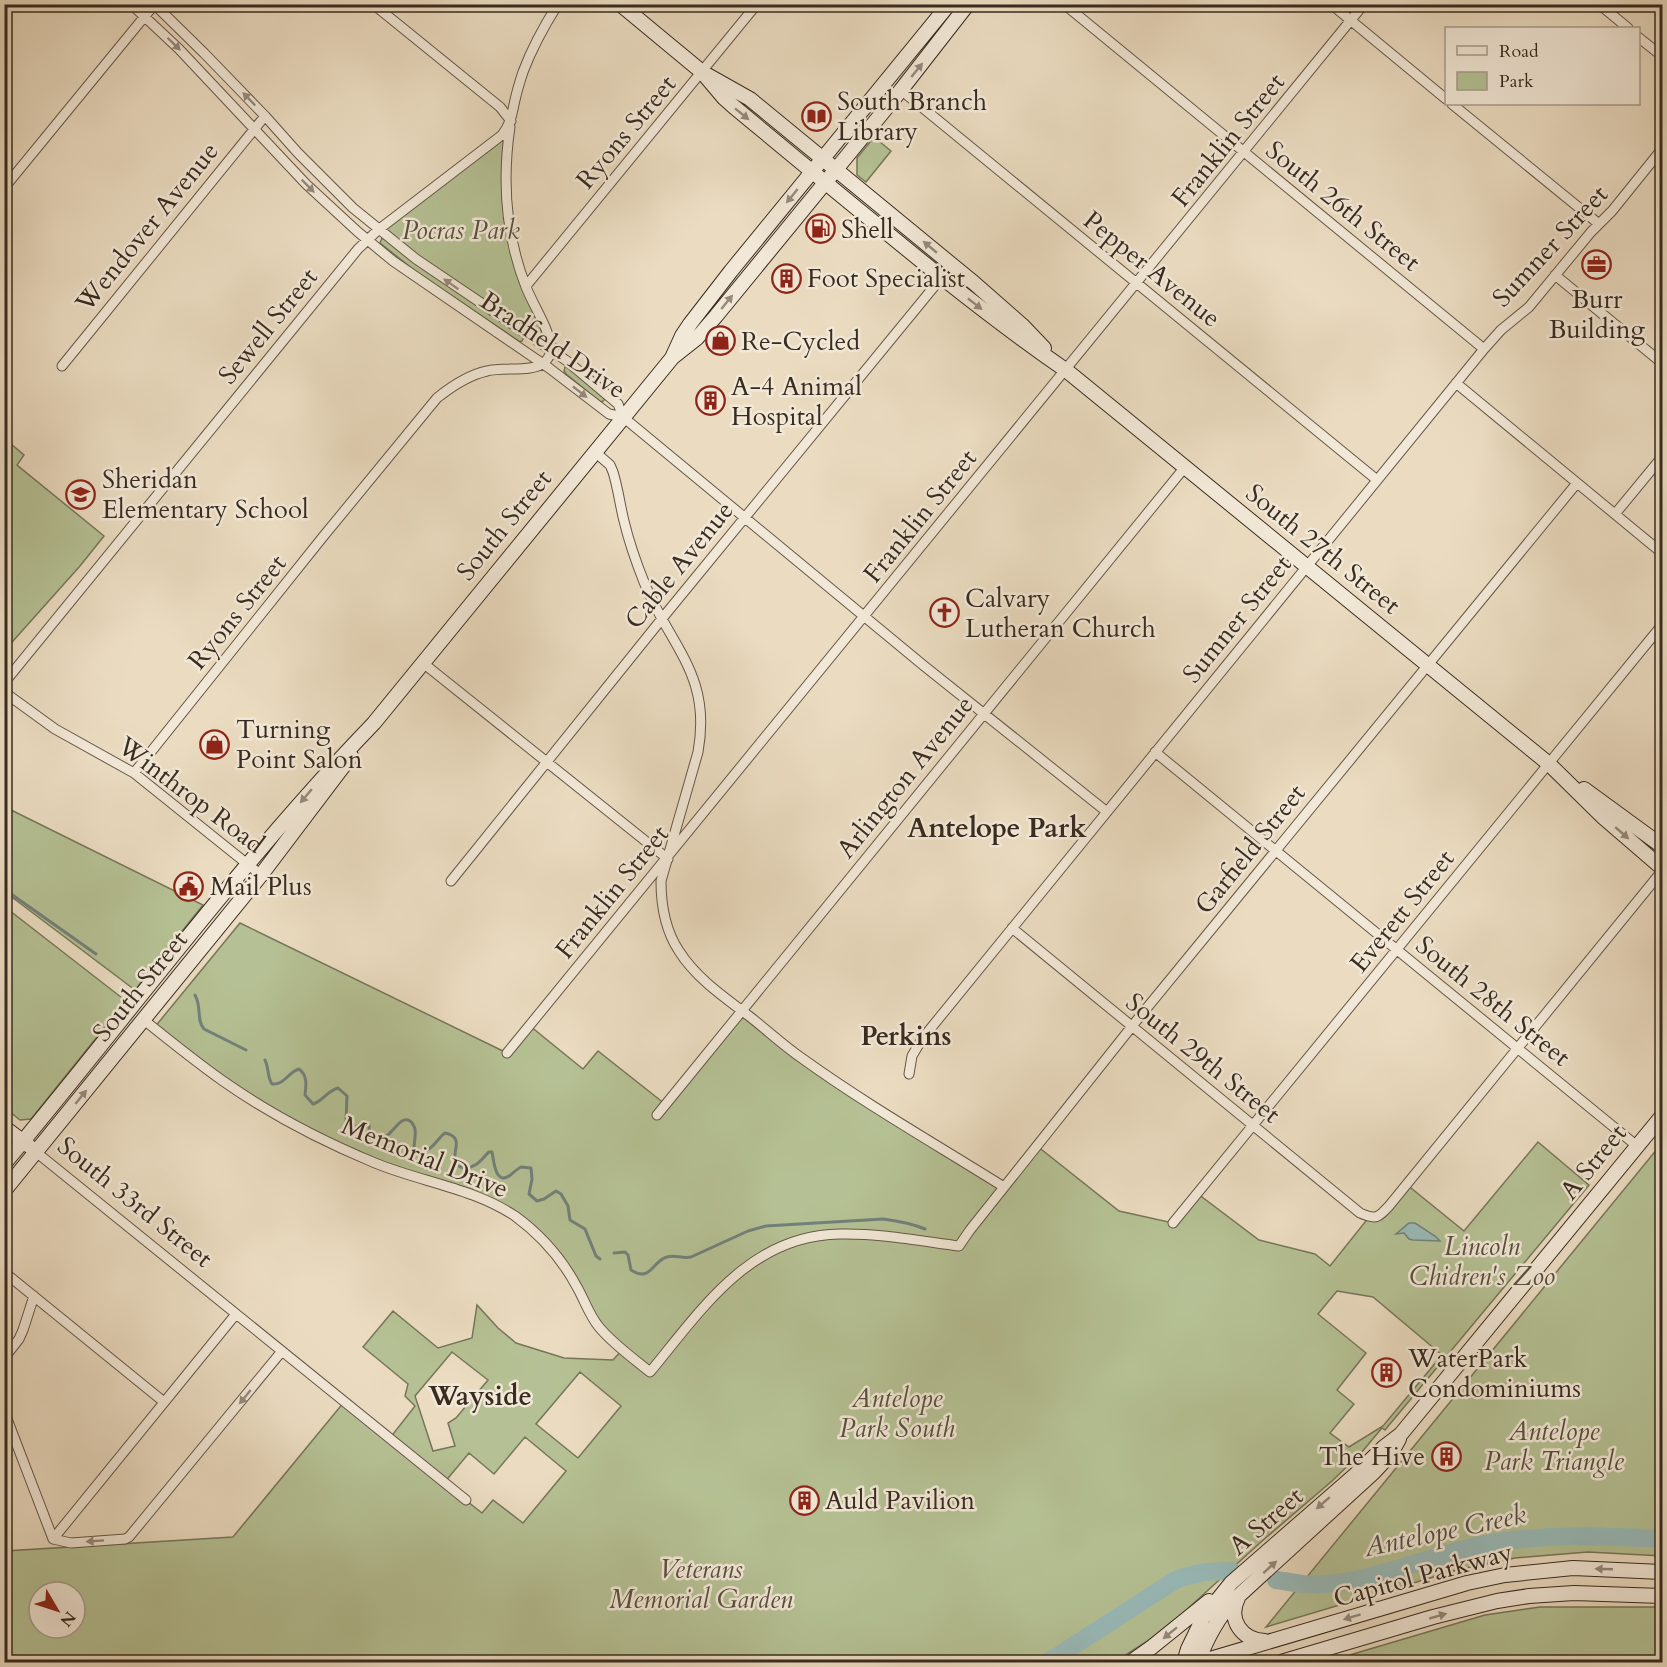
<svg xmlns="http://www.w3.org/2000/svg" width="1667" height="1667" font-family="Cardo,serif">
<rect width="100%" height="100%" fill="#ebdcc1"/>
<filter id="stains"><feTurbulence type="fractalNoise" baseFrequency=".00333" numOctaves="4"/><feColorMatrix values="0 0 0 0 .2 0 0 0 0 .09 0 0 0 0 .02 0 0 0 .5 -.17"/></filter>
<radialGradient id="worn" r=".72"><stop offset=".6" stop-color="#630" stop-opacity="0"/><stop offset="1" stop-color="#630" stop-opacity=".3"/></radialGradient>
<!-- green -->
<path fill="#b5c194" stroke="#76765a" stroke-width="1.5" fill-rule="evenodd" d="M506,129L511,233L552,351L378,230Z
M874,137L891,151L866,182L857,175V158Z
M382,238L386,240L423,269L522,335L524,337L522,341L520,342L419,274L380,243Z
M565,367H568L605,399L602,402L599,401L566,374L564,371Z
M5,439L24,455L17,465L104,536L80,566L5,650Z
M5,807L203,905L135,990L5,892Z
M5,907L126,1001L31,1119L20,1120L5,1108Z
M240,923L507,1053L530,1026L583,1069L598,1051L665,1104L742,1011L802,1058L1004,1186L1037,1146L1119,1211L1173,1223L1198,1194L1259,1240L1315,1254L1330,1266L1369,1217L1373,1218L1406,1184L1464,1231L1538,1142L1589,1185L1385,1430L1382,1428L1361,1453L1332,1481L1261,1542L1183,1613L1149,1640L1115,1662H5V1551L233,1537L344,1402L390,1438L415,1406L405,1396L408,1384L363,1347L393,1311L438,1348L472,1338L477,1305L498,1328L516,1343L564,1358L613,1360L623,1349L607,1335L555,1253L498,1206L376,1164L263,1107L154,1028ZM1337,1291L1373,1297L1442,1355L1383,1426L1349,1447L1330,1433L1354,1404L1337,1390L1366,1353L1318,1314ZM452,1352L488,1380L456,1418L448,1423L455,1446L433,1451L415,1396ZM580,1372L621,1406L578,1458L536,1424ZM525,1437L566,1471L523,1523L493,1500L482,1513L444,1483L469,1453L494,1474ZM39,1592H75V1628H39Z
M1662,1143V1556L1588,1552L1515,1558L1457,1570L1266,1627Z
M1540,1607H1662V1662H1326L1485,1615Z"/>
<!-- water -->
<path fill="#99bab8" stroke="#72817b" stroke-width="1.5" d="M1409,1223H1415L1435,1236L1440,1241L1413,1240L1409,1239L1404,1233L1396,1234Z"/>
<g fill="none" stroke-linecap="round" stroke-linejoin="round">
<!-- stream -->
<path stroke="#72817b" stroke-width="3" d="M4,889L96,954
M195,995C202,1007 196,1020 204,1029L246,1050
M265,1060C269,1068 267,1077 272,1084C285,1085 288,1072 299,1069C308,1076 306,1085 305,1095L313,1104C323,1101 327,1091 338,1088L347,1096L346,1122L349,1126L356,1127L364,1121L369,1124C369,1129 369,1133 374,1136C390,1147 397,1113 410,1121C413,1123 414,1126 415,1129C416,1136 414,1142 414,1149L420,1153C433,1150 436,1140 445,1133C464,1137 453,1150 455,1160C457,1170 469,1169 475,1165C481,1162 484,1156 489,1152H492C494,1161 495,1185 509,1176C513,1173 517,1169 521,1167L531,1168L532,1179L529,1194L537,1201L544,1199L556,1191L561,1194L568,1206L570,1220L585,1229L596,1256L600,1259
M614,1253L625,1252L628,1255L631,1270C651,1283 652,1261 667,1257C675,1254 682,1259 691,1257L748,1231L766,1226L883,1219C898,1221 911,1223 925,1229"/>
<!-- river -->
<path stroke="#99bab8" stroke-width="18" d="M1276,1580C1285,1581 1294,1583 1303,1584C1362,1588 1423,1557 1481,1545C1541,1533 1602,1536 1662,1539
M1048,1662L1174,1581C1194,1572 1211,1571 1232,1571"/>
<defs>
<path id="street" d="M131,4L179,49L306,184L358,232L393,261L549,368L609,414L623,417L923,665L1107,812
M154,4L204,53L265,116L298,153L353,208L416,259L567,361L618,404L623,417
M373,4L500,107L511,121
M1064,4L1484,349
M1331,4L1446,99
M1599,4L1628,28
M1638,37L1662,56
M901,90L1377,480
M1452,104L1599,224
M4,188L154,5
M1555,275L1662,363
M526,286L757,4
M62,366L265,116
M1456,383L1662,553
M595,452L610,465L613,472C618,488 620,505 624,521C629,542 636,562 644,582C670,647 712,674 698,752L661,881C661,906 665,930 679,951C696,978 724,997 749,1016C767,1030 784,1046 803,1059C867,1105 937,1145 1004,1187
M1615,514L1662,457
M423,663L668,859
M4,683L358,249L378,230L502,135C511,124 512,113 515,100C517,91 520,81 523,72C532,48 544,26 558,4
M4,692L55,729L134,773L261,875
M1155,752L1637,1146
M134,773L322,538L437,398C452,386 468,375 487,371C502,367 534,372 544,363C547,360 550,355 552,351C549,328 535,309 526,287C506,236 502,181 510,127
M451,881L669,610L942,277
M1012,928L1360,1213C1376,1220 1378,1218 1389,1206L1662,871
M144,1020C170,1041 196,1062 223,1081C270,1114 322,1141 375,1163C421,1182 473,1188 515,1216C541,1235 562,1259 577,1287C585,1301 589,1315 599,1327C613,1344 633,1358 650,1372C702,1309 750,1235 840,1234C878,1233 921,1241 959,1246L970,1230L1137,1020L1577,483
M507,1053C795,705 1079,354 1364,4
M909,1074L912,1056L922,1039L1484,349L1501,330L1529,307L1591,232L1612,211L1662,149
M657,1115L1185,467
M36,1152L466,1500
M1173,1223L1662,625
M4,1272L164,1402
M4,1358L19,1339L23,1330L34,1296
M4,1411L53,1539
M53,1539L71,1543L125,1539L129,1537L282,1351
M53,1539L236,1314"/>
<path id="secondary" d="M620,4L702,72L750,99L974,283L1023,326L1044,348
M702,72L724,98L733,106C786,150 839,194 892,237C949,284 1006,329 1067,371L1549,764L1604,818L1662,868
M673,357L697,338L716,316L901,90L968,4
M1584,789L1662,846
M4,1127L29,1146
M4,1164C127,1017 241,861 374,723L672,358L682,336L690,324L731,271L949,4
M4,1191L261,875L351,756
M1238,1598C1227,1620 1242,1640 1265,1641
M1131,1662L1152,1647L1209,1601
M1184,1662L1188,1649L1203,1618L1231,1583L1355,1475L1384,1447L1401,1434L1662,1116
M1198,1662C1206,1640 1217,1619 1233,1601L1374,1472L1390,1455L1399,1439
M1200,1662L1467,1583L1505,1575L1573,1568L1662,1572
M1281,1662L1433,1617L1497,1601L1529,1596L1574,1593L1662,1596"/>
</defs>
<!-- street casing -->
<use href="#street" stroke="#655748" stroke-width="11"/>
<!-- secondary casing -->
<use href="#secondary" stroke="#382b20" stroke-width="16"/>
<!-- street -->
<use href="#street" stroke="#f2e8d7" stroke-width="9"/>
<!-- secondary -->
<use href="#secondary" stroke="#f2e8d7" stroke-width="14"/>
</g>
<!-- one-way arrows -->
<defs><path id="oneway-solid" d="M-6-.8H1V-3.2L6.5 0L1 3.2V.8H-6Z" transform="scale(1.5)"/></defs>
<g fill="#958a7c">
<use href="#oneway-solid" transform="translate(174 44) rotate(44)"/>
<use href="#oneway-solid" transform="translate(917 70) rotate(-51)"/>
<use href="#oneway-solid" transform="translate(249 99) rotate(-134)"/>
<use href="#oneway-solid" transform="translate(742 114) rotate(39)"/>
<use href="#oneway-solid" transform="translate(308 186) rotate(45)"/>
<use href="#oneway-solid" transform="translate(792 196) rotate(129)"/>
<use href="#oneway-solid" transform="translate(930 247) rotate(-140)"/>
<use href="#oneway-solid" transform="translate(451 284) rotate(-145)"/>
<use href="#oneway-solid" transform="translate(727 302) rotate(-51)"/>
<use href="#oneway-solid" transform="translate(975 304) rotate(38)"/>
<use href="#oneway-solid" transform="translate(580 392) rotate(38)"/>
<use href="#oneway-solid" transform="translate(306 796) rotate(130)"/>
<use href="#oneway-solid" transform="translate(1622 833) rotate(41)"/>
<use href="#oneway-solid" transform="translate(81 1097) rotate(-51)"/>
<use href="#oneway-solid" transform="translate(245 1397) rotate(129)"/>
<use href="#oneway-solid" transform="translate(1323 1503) rotate(139)"/>
<use href="#oneway-solid" transform="translate(95 1541) rotate(176)"/>
<use href="#oneway-solid" transform="translate(1270 1567) rotate(-42)"/>
<use href="#oneway-solid" transform="translate(1604 1569) rotate(-178)"/>
<use href="#oneway-solid" transform="translate(1438 1616) rotate(-16)"/>
<use href="#oneway-solid" transform="translate(1352 1617) rotate(163)"/>
<use href="#oneway-solid" transform="translate(1170 1633) rotate(141)"/>
</g>
<!-- icons -->
<defs>
<symbol id="library-ring" viewBox="-11 -11 22 22"><circle r="9.5" fill="#f2e8d7" stroke="#8f2418" stroke-width="1.5"/><path d="M-6-4Q-3-5.5-.7-3.5V5Q-3 3-6 4ZM6-4Q3-5.5 .7-3.5V5Q3 3 6 4Z" fill="#8f2418"/></symbol>
<symbol id="fuel-ring" viewBox="-11 -11 22 22"><circle r="9.5" fill="#f2e8d7" stroke="#8f2418" stroke-width="1.5"/><path d="M-5.5-6h7V0h2V4h1.3V-2.5L3-4.5l.8-.8L6-3V5H2.5V1h-1V6h-7ZM-4.2-4.7v3.2H.2V-4.7Z" fill="#8f2418"/></symbol>
<symbol id="office-ring" viewBox="-11 -11 22 22"><circle r="9.5" fill="#f2e8d7" stroke="#8f2418" stroke-width="1.5"/><path d="M-6-3h4V-5.5h4V-3h4V5H-6ZM-1-4.5V-3h2v-1.5ZM-6 0V1H6V0Z" fill="#8f2418"/></symbol>
<symbol id="building-ring" viewBox="-11 -11 22 22"><circle r="9.5" fill="#f2e8d7" stroke="#8f2418" stroke-width="1.5"/><path d="M-4-6H4V6H1V3H-1V6H-4ZM-2.5-4.3h1.7v1.8h-1.7ZM.8-4.3h1.7v1.8H.8ZM-2.5-1h1.7V.8h-1.7ZM.8-1h1.7V.8H.8Z" fill="#8f2418"/></symbol>
<symbol id="shop-ring" viewBox="-11 -11 22 22"><circle r="9.5" fill="#f2e8d7" stroke="#8f2418" stroke-width="1.5"/><path d="M-5-2.5h2.3a2.7 3.5 0 0 1 5.4 0H5L5.5 6h-11ZM-1.5-2.5h3a1.5 2.3 0 0 0-3 0Z" fill="#8f2418"/></symbol>
<symbol id="school-ring" viewBox="-11 -11 22 22"><circle r="9.5" fill="#f2e8d7" stroke="#8f2418" stroke-width="1.5"/><path d="M0-5L7-2L0 1L-7-2ZM-4 1L0 2.5L4 1V4Q0 6-4 4Z" fill="#8f2418"/></symbol>
<symbol id="church-ring" viewBox="-11 -11 22 22"><circle r="9.5" fill="#f2e8d7" stroke="#8f2418" stroke-width="1.5"/><path d="M-1.2-6h2.4v3.5h3.3v2.4h-3.3V6h-2.4V-.1h-3.3v-2.4h3.3Z" fill="#8f2418"/></symbol>
<symbol id="civic-ring" viewBox="-11 -11 22 22"><circle r="9.5" fill="#f2e8d7" stroke="#8f2418" stroke-width="1.5"/><path d="M-.6-6.5H3V-4.5H.6V-3L4-1V1h2V6H-6V1h2V-1L-.6-3ZM-1.2 2.5V6h2.4V2.5Z" fill="#8f2418"/></symbol>
</defs>
<g fill-rule="evenodd">
<use href="#library-ring" x="800" y="100" width="33" height="33"/>
<use href="#fuel-ring" x="804" y="212" width="33" height="33"/>
<use href="#office-ring" x="1580" y="248" width="33" height="33"/>
<use href="#building-ring" x="770" y="262" width="33" height="33"/>
<use href="#shop-ring" x="704" y="324" width="33" height="33"/>
<use href="#building-ring" x="694" y="384" width="33" height="33"/>
<use href="#school-ring" x="64" y="478" width="33" height="33"/>
<use href="#church-ring" x="928" y="596" width="33" height="33"/>
<use href="#shop-ring" x="198" y="728" width="33" height="33"/>
<use href="#civic-ring" x="172" y="870" width="33" height="33"/>
<use href="#building-ring" x="1370" y="1356" width="33" height="33"/>
<use href="#building-ring" x="1430" y="1440" width="33" height="33"/>
<use href="#building-ring" x="788" y="1484" width="33" height="33"/>
</g>
<g text-anchor="middle" dominant-baseline="central" stroke-width="5" stroke-linejoin="round" paint-order="stroke">
<!-- poi labels -->
<g font-size="26" fill="#382b20" stroke="#f2e8d7" text-anchor="start">
<text x="837" y="101">South Branch<tspan x="837" dy="30">Library</tspan></text>
<text x="841" y="229">Shell</text>
<text x="807" y="278">Foot Specialist</text>
<text x="1597" y="299" text-anchor="middle">Burr<tspan x="1597" dy="30">Building</tspan></text>
<text x="741" y="341">Re-Cycled</text>
<text x="731" y="386">A-4 Animal<tspan x="731" dy="30">Hospital</tspan></text>
<text x="102" y="479">Sheridan<tspan x="102" dy="30">Elementary School</tspan></text>
<text x="965" y="598">Calvary<tspan x="965" dy="30">Lutheran Church</tspan></text>
<text x="236" y="729">Turning<tspan x="236" dy="30">Point Salon</tspan></text>
<text x="210" y="886">Mail Plus</text>
<text x="1408" y="1358">WaterPark<tspan x="1408" dy="30">Condominiums</tspan></text>
<text x="1425" y="1456" text-anchor="end">The Hive</text>
<text x="825" y="1500">Auld Pavilion</text>
</g>
<!-- street labels -->
<g font-size="26" fill="#382b20" stroke="#f2e8d7">
<text transform="translate(626 132) rotate(-50)">Ryons Street</text>
<text transform="translate(1228 140) rotate(-51)">Franklin Street</text>
<text transform="translate(1343 206) rotate(39)">South 26th Street</text>
<text transform="translate(147 227) rotate(-51)">Wendover Avenue</text>
<text transform="translate(1550 246) rotate(-47)">Sumner Street</text>
<text transform="translate(1152 269) rotate(39)">Pepper Avenue</text>
<text transform="translate(268 326) rotate(-51)">Sewell Street</text>
<text transform="translate(553 345) rotate(34)">Bradfield Drive</text>
<text transform="translate(920 516) rotate(-51)">Franklin Street</text>
<text transform="translate(504 525) rotate(-51)">South Street</text>
<text transform="translate(1323 549) rotate(39)">South 27th Street</text>
<text transform="translate(679 565) rotate(-51)">Cable Avenue</text>
<text transform="translate(237 612) rotate(-51)">Ryons Street</text>
<text transform="translate(1237 619) rotate(-51)">Sumner Street</text>
<text transform="translate(905 777) rotate(-51)">Arlington Avenue</text>
<text transform="translate(191 795) rotate(37)">Winthrop Road</text>
<text transform="translate(1250 849) rotate(-51)">Garfield Street</text>
<text transform="translate(612 892) rotate(-51)">Franklin Street</text>
<text transform="translate(1402 911) rotate(-51)">Everett Street</text>
<text transform="translate(140 986) rotate(-51)">South Street</text>
<text transform="translate(1493 1001) rotate(39)">South 28th Street</text>
<text transform="translate(1203 1058) rotate(39)">South 29th Street</text>
<text transform="translate(425 1157) rotate(22)">Memorial Drive</text>
<text transform="translate(1593 1162) rotate(-51)">A Street</text>
<text transform="translate(135 1202) rotate(39)">South 33rd Street</text>
<text transform="translate(1266 1521) rotate(-41)">A Street</text>
<text transform="translate(1423 1575) rotate(-15)">Capitol Parkway</text>
</g>
<!-- park labels -->
<g font-size="26" font-style="italic" fill="#57503d" stroke="#f2e8d7">
<text x="461" y="230">Pocras Park</text>
<text x="1482" y="1246">Lincoln<tspan x="1482" dy="30">Chidren's Zoo</tspan></text>
<text x="897" y="1398">Antelope<tspan x="897" dy="30">Park South</tspan></text>
<text x="1554" y="1431">Antelope<tspan x="1554" dy="30">Park Triangle</tspan></text>
<text x="701" y="1569">Veterans<tspan x="701" dy="30">Memorial Garden</tspan></text>
</g>
<!-- neighbourhood labels -->
<g font-size="27" font-weight="bold" fill="#382b20" stroke="#f2e8d7">
<text x="906" y="1036">Perkins</text>
<text x="480" y="1396">Wayside</text>
</g>
<!-- water labels -->
<g font-size="27" font-style="italic" fill="#504f46" stroke="#f2e8d7">
<text transform="translate(1445 1531) rotate(-12)">Antelope Creek</text>
</g>
<!-- quarter labels -->
<g font-size="28" font-weight="bold" fill="#382b20" stroke="#f2e8d7">
<text x="997" y="828">Antelope Park</text>
</g>
</g>
<!-- margin -->
<rect width="1667" height="1667" fill="none" stroke="#ebdcc1" stroke-width="24"/>
<rect x="6" y="6" width="1655" height="1655" fill="none" stroke="#382b20" stroke-width="3"/>
<rect x="12" y="12" width="1643" height="1643" fill="none" stroke="#382b20" stroke-width="1.5"/>
<!-- legend -->
<rect x="1445" y="27" width="195" height="78" fill="#f2e8d7" stroke="#a89c8e" stroke-width="1.5"/>
<rect x="1457" y="46" width="30" height="9" fill="#f2e8d7" stroke="#a89c8e" stroke-width="1.5"/>
<text x="1499" y="57" font-size="18" fill="#382b20">Road</text>
<rect x="1457" y="72" width="30" height="18" fill="#b5c194" stroke="#a89c8e" stroke-width="1.5"/>
<text x="1499" y="87" font-size="18" fill="#382b20">Park</text>
<!-- north arrow -->
<g transform="translate(57 1610) rotate(129)"><circle r="28" fill="#f2e8d7" stroke="#a89c8e" stroke-width="1.5"/>
<path d="M0-4.5L10 22L0 15L-10 22Z" fill="#8f2418"/>
<text y="-9" font-size="16" font-weight="bold" text-anchor="middle" fill="#382b20">N</text>
</g>
<rect width="100%" height="100%" filter="url(#stains)"/>
<rect width="100%" height="100%" fill="url(#worn)"/>
</svg>
